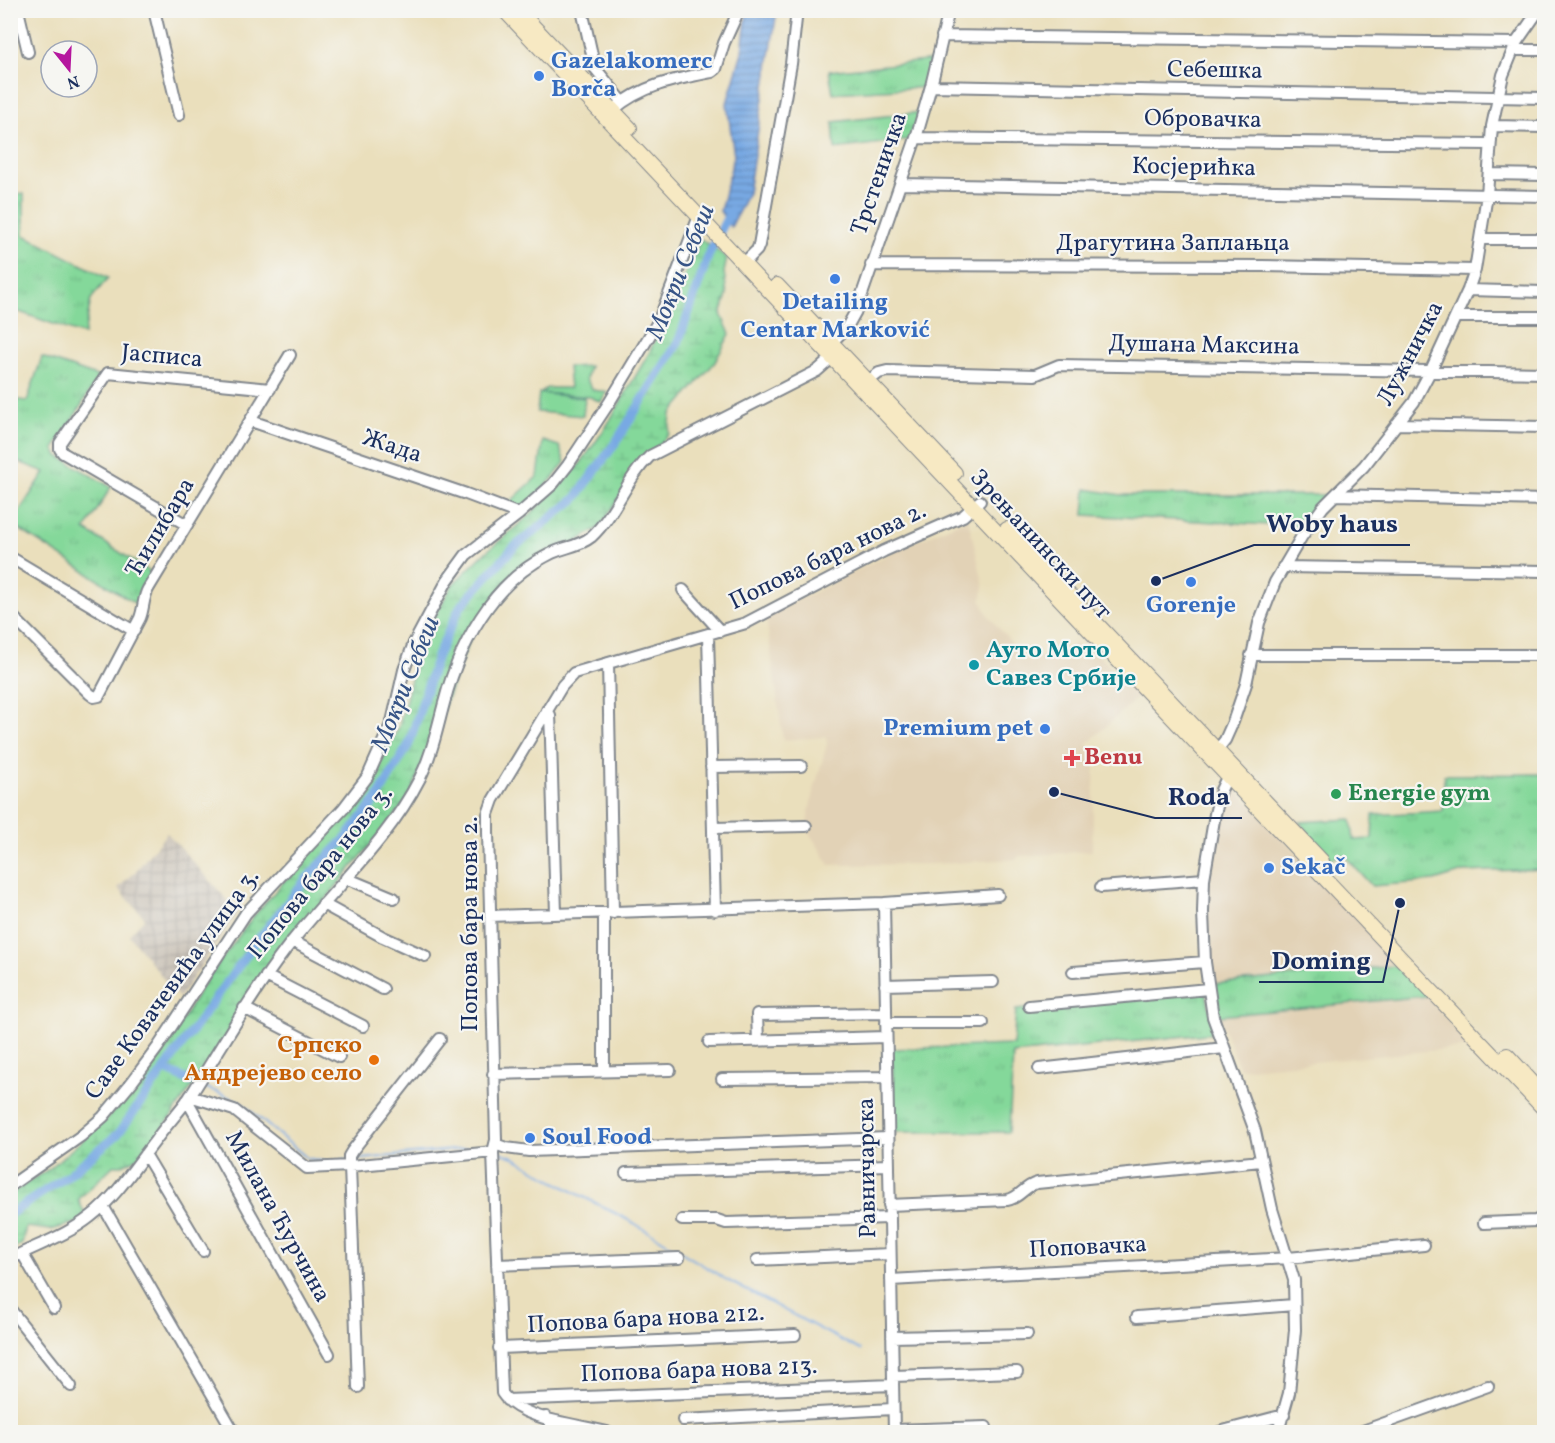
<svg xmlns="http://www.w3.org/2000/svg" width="1555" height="1443" font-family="Vollkorn,serif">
<defs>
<pattern id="industrial-grid" width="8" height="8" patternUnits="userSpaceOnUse" patternTransform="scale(1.5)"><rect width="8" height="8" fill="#cac3b8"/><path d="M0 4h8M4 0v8" fill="none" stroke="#ada8a1"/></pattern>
<pattern id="grass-tufts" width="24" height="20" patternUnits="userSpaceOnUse" patternTransform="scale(1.5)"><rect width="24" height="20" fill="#84d89a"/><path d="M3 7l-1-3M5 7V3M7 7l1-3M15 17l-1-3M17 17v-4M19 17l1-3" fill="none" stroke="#71ba87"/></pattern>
<pattern id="wetland-marsh" width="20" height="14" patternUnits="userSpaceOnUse" patternTransform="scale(1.5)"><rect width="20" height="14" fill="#84d89a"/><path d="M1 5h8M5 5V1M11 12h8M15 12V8" fill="none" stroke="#71ba87"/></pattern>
<pattern id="water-rules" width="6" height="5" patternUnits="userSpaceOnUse" patternTransform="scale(1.5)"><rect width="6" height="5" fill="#78a9e3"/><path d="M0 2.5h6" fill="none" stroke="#628abb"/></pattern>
</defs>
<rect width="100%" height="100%" fill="#f6f6f2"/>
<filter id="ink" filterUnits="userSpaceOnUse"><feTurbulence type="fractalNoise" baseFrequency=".0167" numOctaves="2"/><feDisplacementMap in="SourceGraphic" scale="12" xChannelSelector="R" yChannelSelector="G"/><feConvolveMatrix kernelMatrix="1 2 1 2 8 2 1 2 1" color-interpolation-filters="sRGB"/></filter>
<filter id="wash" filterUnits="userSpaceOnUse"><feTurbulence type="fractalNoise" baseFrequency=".008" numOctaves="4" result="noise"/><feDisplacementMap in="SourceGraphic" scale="24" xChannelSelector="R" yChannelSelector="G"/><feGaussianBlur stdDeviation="1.35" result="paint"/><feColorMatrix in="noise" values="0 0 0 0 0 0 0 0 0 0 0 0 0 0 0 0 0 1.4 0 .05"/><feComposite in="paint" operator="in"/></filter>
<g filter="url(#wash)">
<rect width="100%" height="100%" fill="#eadfbc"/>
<!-- built -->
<path fill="#e2d2b6" d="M968,518L984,587L981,600L988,615L1014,646L1022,653L1023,660L1058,655L1074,644L1089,656L1094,651L1139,696L1087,744L1095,761L1092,851L1019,856L1017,859L933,864L830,865L806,828L812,797L827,744L826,737L783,740L766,617L893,552Z
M1230,783L1405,965L1213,984L1205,926L1207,881L1222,790Z
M1428,996L1470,1047L1240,1069L1219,1016Z"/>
<!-- industrial -->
<path fill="url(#industrial-grid)" d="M167,833L238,912L179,998L129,935L145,918L118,888L136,871Z"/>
<!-- grass -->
<path fill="url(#grass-tufts)" stroke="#50847c" stroke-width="1.5" d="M935,60L929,87L833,93L829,71Z
M922,112L913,139L835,149L833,122Z
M11,193L24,194V235L108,278L91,299L84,335L11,309Z
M42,357L99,377L54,449L58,456L111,487L85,530L154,574L139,606L11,524L45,472L11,459V399L27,401Z
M590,366L586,379L593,390L607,392L601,402L590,397L541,393L547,388H570L568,367Z
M543,441L559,446L565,462L554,477L521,510L509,503L538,476Z
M1086,489L1121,495H1335L1308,527L1084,515Z
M1544,774V869L1464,872L1434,881L1372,886L1344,855L1329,859L1300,822L1351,819L1354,840L1372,839L1373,815L1443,811L1444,775Z
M1405,965L1428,996L1219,1016L1213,984Z
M1206,992L1215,1033L1013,1054L1009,1132H894L892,1049L1013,1045L1016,1010Z"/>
<!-- wetland -->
<path fill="url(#wetland-marsh)" stroke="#50847c" stroke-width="1.5" d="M701,239L727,258L724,272L727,295L721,314L730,334L715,362L671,414L669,434L637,470L600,527L504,587L475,626L409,798L307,922L145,1154L123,1165H114L78,1200L88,1219L51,1230L26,1227L22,1244L11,1250V1194L49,1169L106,1120L136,1086L165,1050L204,983L253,917L372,780L399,727L421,640L453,584L486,552L529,516L578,467L606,427L649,353Z"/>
<!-- pitch -->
<path fill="#84d89a" stroke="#50847c" stroke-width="1.5" d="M539,393L585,398L583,416L537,412Z"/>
<!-- water -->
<path fill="url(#water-rules)" stroke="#4a6ca0" stroke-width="1.5" d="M747,11H777L748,193L731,227L720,211L734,156L727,103L742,52Z"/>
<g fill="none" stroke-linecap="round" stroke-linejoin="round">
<!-- stream -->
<path stroke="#78a9e3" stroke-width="2" d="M202,1086L240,1102L307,1158L325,1162
M497,1151L513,1157L553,1181L634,1223L727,1280L860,1350
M352,1160L482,1147L489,1148
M334,1162L346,1160"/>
<!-- canal -->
<path stroke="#78a9e3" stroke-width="9" d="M165,1070L190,1081
M10,1214L66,1177L118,1134L253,946L306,879L347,837L378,797L409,744L437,656L460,607L513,548L575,499L616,442L678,343L709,254L731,210"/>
</g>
</g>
<g filter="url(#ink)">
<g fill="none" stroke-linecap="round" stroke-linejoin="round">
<defs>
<path id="street" d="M18,10L28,52
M154,10L179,115
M582,10L595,68L622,101
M942,36L1516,43
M1514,50H1544
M931,86L1544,98
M613,110C642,85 676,79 712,72L716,69L724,43L739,10
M1492,126L1544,127
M916,138L1490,144
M1489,174L1544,175
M901,184L1544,196
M1480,239H1544
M744,263L757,250L759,245L791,64L797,10
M871,265L1261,266L1475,270
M1468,290L1544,292
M1456,317H1544
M832,342L847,327L857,309L916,138L931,86L949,10
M868,381L879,373L887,371L1035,375L1059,365L1544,373
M251,421L466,494L519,514
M1397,424L1544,427
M1335,495L1544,500
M187,525L63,453L60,449V443L108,373L270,389
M10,557L134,631
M1283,567L1544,571
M683,590L720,631
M10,614L90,694L94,697L99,696L140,618C144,608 143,598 148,589L290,355
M708,634L715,910
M1251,655H1544
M608,663L613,913
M547,710L550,715L551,740L556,914
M1217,750L1225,740L1233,722L1246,684L1259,623L1275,582L1302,536L1323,507L1364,466L1414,402L1431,370L1468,290L1475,270L1487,195L1492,126L1503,75L1516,43L1539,10
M711,767L801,766
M1228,775L1221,790L1215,814L1204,879L1203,912L1205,962L1213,1017L1255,1131L1272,1209L1294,1280L1295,1330L1289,1393L1278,1432
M713,828L806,826
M346,878L394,898
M1101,887L1204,879
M884,903L894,1432
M323,904L383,937L425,956
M490,916L884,903L998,895
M292,941L383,989
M1073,972L1205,962
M266,976L363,1026
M885,985L993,982
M1029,1006L1208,989
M244,1008L339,1057
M757,1014L758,1041
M757,1015L886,1013
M886,1023H983
M709,1042L886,1037
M1039,1069L1224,1048
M604,1071V913
M493,1074L670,1070
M722,1079L887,1077
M190,1096L234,1110L307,1168L350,1166L493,1152
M187,1100L329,1354
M495,1144L506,1148L529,1151L888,1138
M145,1154L203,1251
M349,1165V1156L352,1151L440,1039
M350,1166L358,1387
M626,1173L889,1165
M10,1186L81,1136L103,1117L132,1082L158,1047L246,913L343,809L368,776L392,722L404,670L414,643L447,581L466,555L519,514L553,484L568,465L609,403L659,320L699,216
M889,1205L1007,1200C1020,1198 1024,1186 1037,1183L1261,1161
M103,1206L234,1432
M682,1220H717L726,1223L890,1218
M1484,1223L1536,1221L1544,1216
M22,1253L54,1308
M10,1259C37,1245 66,1236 90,1217C116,1197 135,1167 155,1141C166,1125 180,1111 191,1095C222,1046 251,995 286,949C330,892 387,843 420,778C432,754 437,729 444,703C453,668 467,636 488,607C504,585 527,565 552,553C565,547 580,546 591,537C616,514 626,479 650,456L817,371L833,357
M757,1260L890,1254
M497,1265L679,1258
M891,1280L1288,1258L1424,1245
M10,1309L71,1386
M1137,1317L1294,1305
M892,1337L1027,1334
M499,1348L795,1335
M893,1376L1017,1372
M507,1400L893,1385
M546,1417L556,1432
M683,1420L893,1409
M894,1430L986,1427
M607,1432C578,1424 519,1420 502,1393L493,1152L496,1140L488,832V814L493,800L562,686L574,673L746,623L884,551L963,516L980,501
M1219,1432L1284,1415
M1360,1432L1488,1386"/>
<path id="secondary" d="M504,10L1143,687L1544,1109
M518,10L630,128
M777,285L955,473
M1007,529L1322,861
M1507,1055L1544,1095"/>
</defs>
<!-- street casing -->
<use href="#street" stroke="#82878d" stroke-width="14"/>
<!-- secondary casing -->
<use href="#secondary" stroke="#82878d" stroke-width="16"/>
<!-- street -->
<use href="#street" stroke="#fff" stroke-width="10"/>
<!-- secondary -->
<use href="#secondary" stroke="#f7e9c3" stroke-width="14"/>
</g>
</g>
<!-- markers -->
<g fill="#3f7fe0" stroke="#f6f6f2" stroke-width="2">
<circle cx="539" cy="76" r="6"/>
<circle cx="835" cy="279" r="6"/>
<circle cx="1191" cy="582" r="6"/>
<circle cx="1045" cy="729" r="6"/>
<circle cx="1269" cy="868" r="6"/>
<circle cx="530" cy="1138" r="6"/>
</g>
<circle fill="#0f9aa8" stroke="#f6f6f2" stroke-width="2" cx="974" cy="665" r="6"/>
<path fill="#e0444e" stroke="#f6f6f2" stroke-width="2" d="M1069 749h6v6h6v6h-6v6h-6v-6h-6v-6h6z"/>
<circle fill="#2e9e5b" stroke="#f6f6f2" stroke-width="2" cx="1336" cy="794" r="6"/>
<circle fill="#e8710a" stroke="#f6f6f2" stroke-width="2" cx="374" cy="1060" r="6"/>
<g text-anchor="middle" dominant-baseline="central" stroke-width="4.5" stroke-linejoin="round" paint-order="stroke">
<!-- shop labels -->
<g font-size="24" font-weight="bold" fill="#366cbe" stroke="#f6f6f2" text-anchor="start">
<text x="551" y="62">Gazelakomerc<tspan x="551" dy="28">Borča</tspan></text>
<text x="835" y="303" text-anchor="middle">Detailing<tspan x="835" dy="28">Centar Marković</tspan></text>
<text x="1191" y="606" text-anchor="middle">Gorenje</text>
<text x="1033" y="729" text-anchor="end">Premium pet</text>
<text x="1281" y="868">Sekač</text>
<text x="542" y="1138">Soul Food</text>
</g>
<!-- street labels -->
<g font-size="24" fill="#1b2f5e" stroke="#f6f6f2">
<text transform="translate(1215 71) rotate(1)">Себешка</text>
<text transform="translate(1203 120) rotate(1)">Обровачка</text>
<text transform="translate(1194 168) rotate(1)">Косјерићка</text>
<text transform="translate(880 174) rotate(-71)">Трстеничка</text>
<text x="1173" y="244">Драгутина Заплањца</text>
<text transform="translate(1204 346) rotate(1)">Душана Максина</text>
<text transform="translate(1411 354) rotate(-62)">Лужничка</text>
<text transform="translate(162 357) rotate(5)">Јасписа</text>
<text transform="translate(392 447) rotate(18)">Жада</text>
<text transform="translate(161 528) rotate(-59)">Ћилибара</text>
<text transform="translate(1040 545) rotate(47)">Зрењанински пут</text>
<text transform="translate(828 557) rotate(-26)">Попова бара нова 2.</text>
<text transform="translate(321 873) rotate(-51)">Попова бара нова 3.</text>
<text transform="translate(471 924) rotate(-90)">Попова бара нова 2.</text>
<text transform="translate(173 985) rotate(-54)">Саве Ковачевића улица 3.</text>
<text transform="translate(868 1168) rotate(-91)">Равничарска</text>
<text transform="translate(277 1217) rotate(61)">Милана Ћурчина</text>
<text transform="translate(1088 1248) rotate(-3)">Поповачка</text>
<text transform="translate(646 1320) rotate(-3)">Попова бара нова 212.</text>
<text transform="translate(699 1371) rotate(-2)">Попова бара нова 213.</text>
</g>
<!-- culture labels -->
<g font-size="24" font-weight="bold" fill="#0d838f" stroke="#f6f6f2" text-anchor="start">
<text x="986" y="651">Ауто Мото<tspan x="986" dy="28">Савез Србије</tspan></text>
</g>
<!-- health labels -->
<g font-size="24" font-weight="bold" fill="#be3a42" stroke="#f6f6f2" text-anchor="start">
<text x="1084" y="758">Benu</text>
</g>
<!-- leisure labels -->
<g font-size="24" font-weight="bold" fill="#27864d" stroke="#f6f6f2" text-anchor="start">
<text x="1348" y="794">Energie gym</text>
</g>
<!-- food labels -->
<g font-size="24" font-weight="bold" fill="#c56008" stroke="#f6f6f2" text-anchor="end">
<text x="362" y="1046">Српско<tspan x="362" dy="28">Андрејево село</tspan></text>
</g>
<!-- water labels -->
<g font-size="26" font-style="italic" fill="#375486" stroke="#f6f6f2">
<text transform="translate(681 272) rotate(-68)">Мокри Себеш</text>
<text transform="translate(406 684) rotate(-68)">Мокри Себеш</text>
</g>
</g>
<!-- callouts -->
<path fill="none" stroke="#1b2f5e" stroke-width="2" d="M1156 581L1254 545H1410M1054 792L1155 818H1242M1400 903L1383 982H1259"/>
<g fill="#1b2f5e" stroke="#f6f6f2" stroke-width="2">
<circle cx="1156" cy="581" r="6"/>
<circle cx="1054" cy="792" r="6"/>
<circle cx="1400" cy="903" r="6"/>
</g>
<g font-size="26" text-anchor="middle" font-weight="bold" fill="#1b2f5e" stroke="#f6f6f2" stroke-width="4.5" stroke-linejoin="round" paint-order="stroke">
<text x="1332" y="532">Woby haus</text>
<text x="1199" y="805">Roda</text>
<text x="1321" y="969">Doming</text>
</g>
<!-- margin -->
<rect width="1555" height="1443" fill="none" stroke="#f6f6f2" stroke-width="36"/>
<!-- north arrow -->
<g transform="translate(69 69) rotate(162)"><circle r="28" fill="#f6f6f2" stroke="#9ea6b7" stroke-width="1.5"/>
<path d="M0-4.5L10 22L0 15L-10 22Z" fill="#b5179e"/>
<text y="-9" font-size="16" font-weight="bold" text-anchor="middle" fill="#1b2f5e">N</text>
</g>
</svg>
